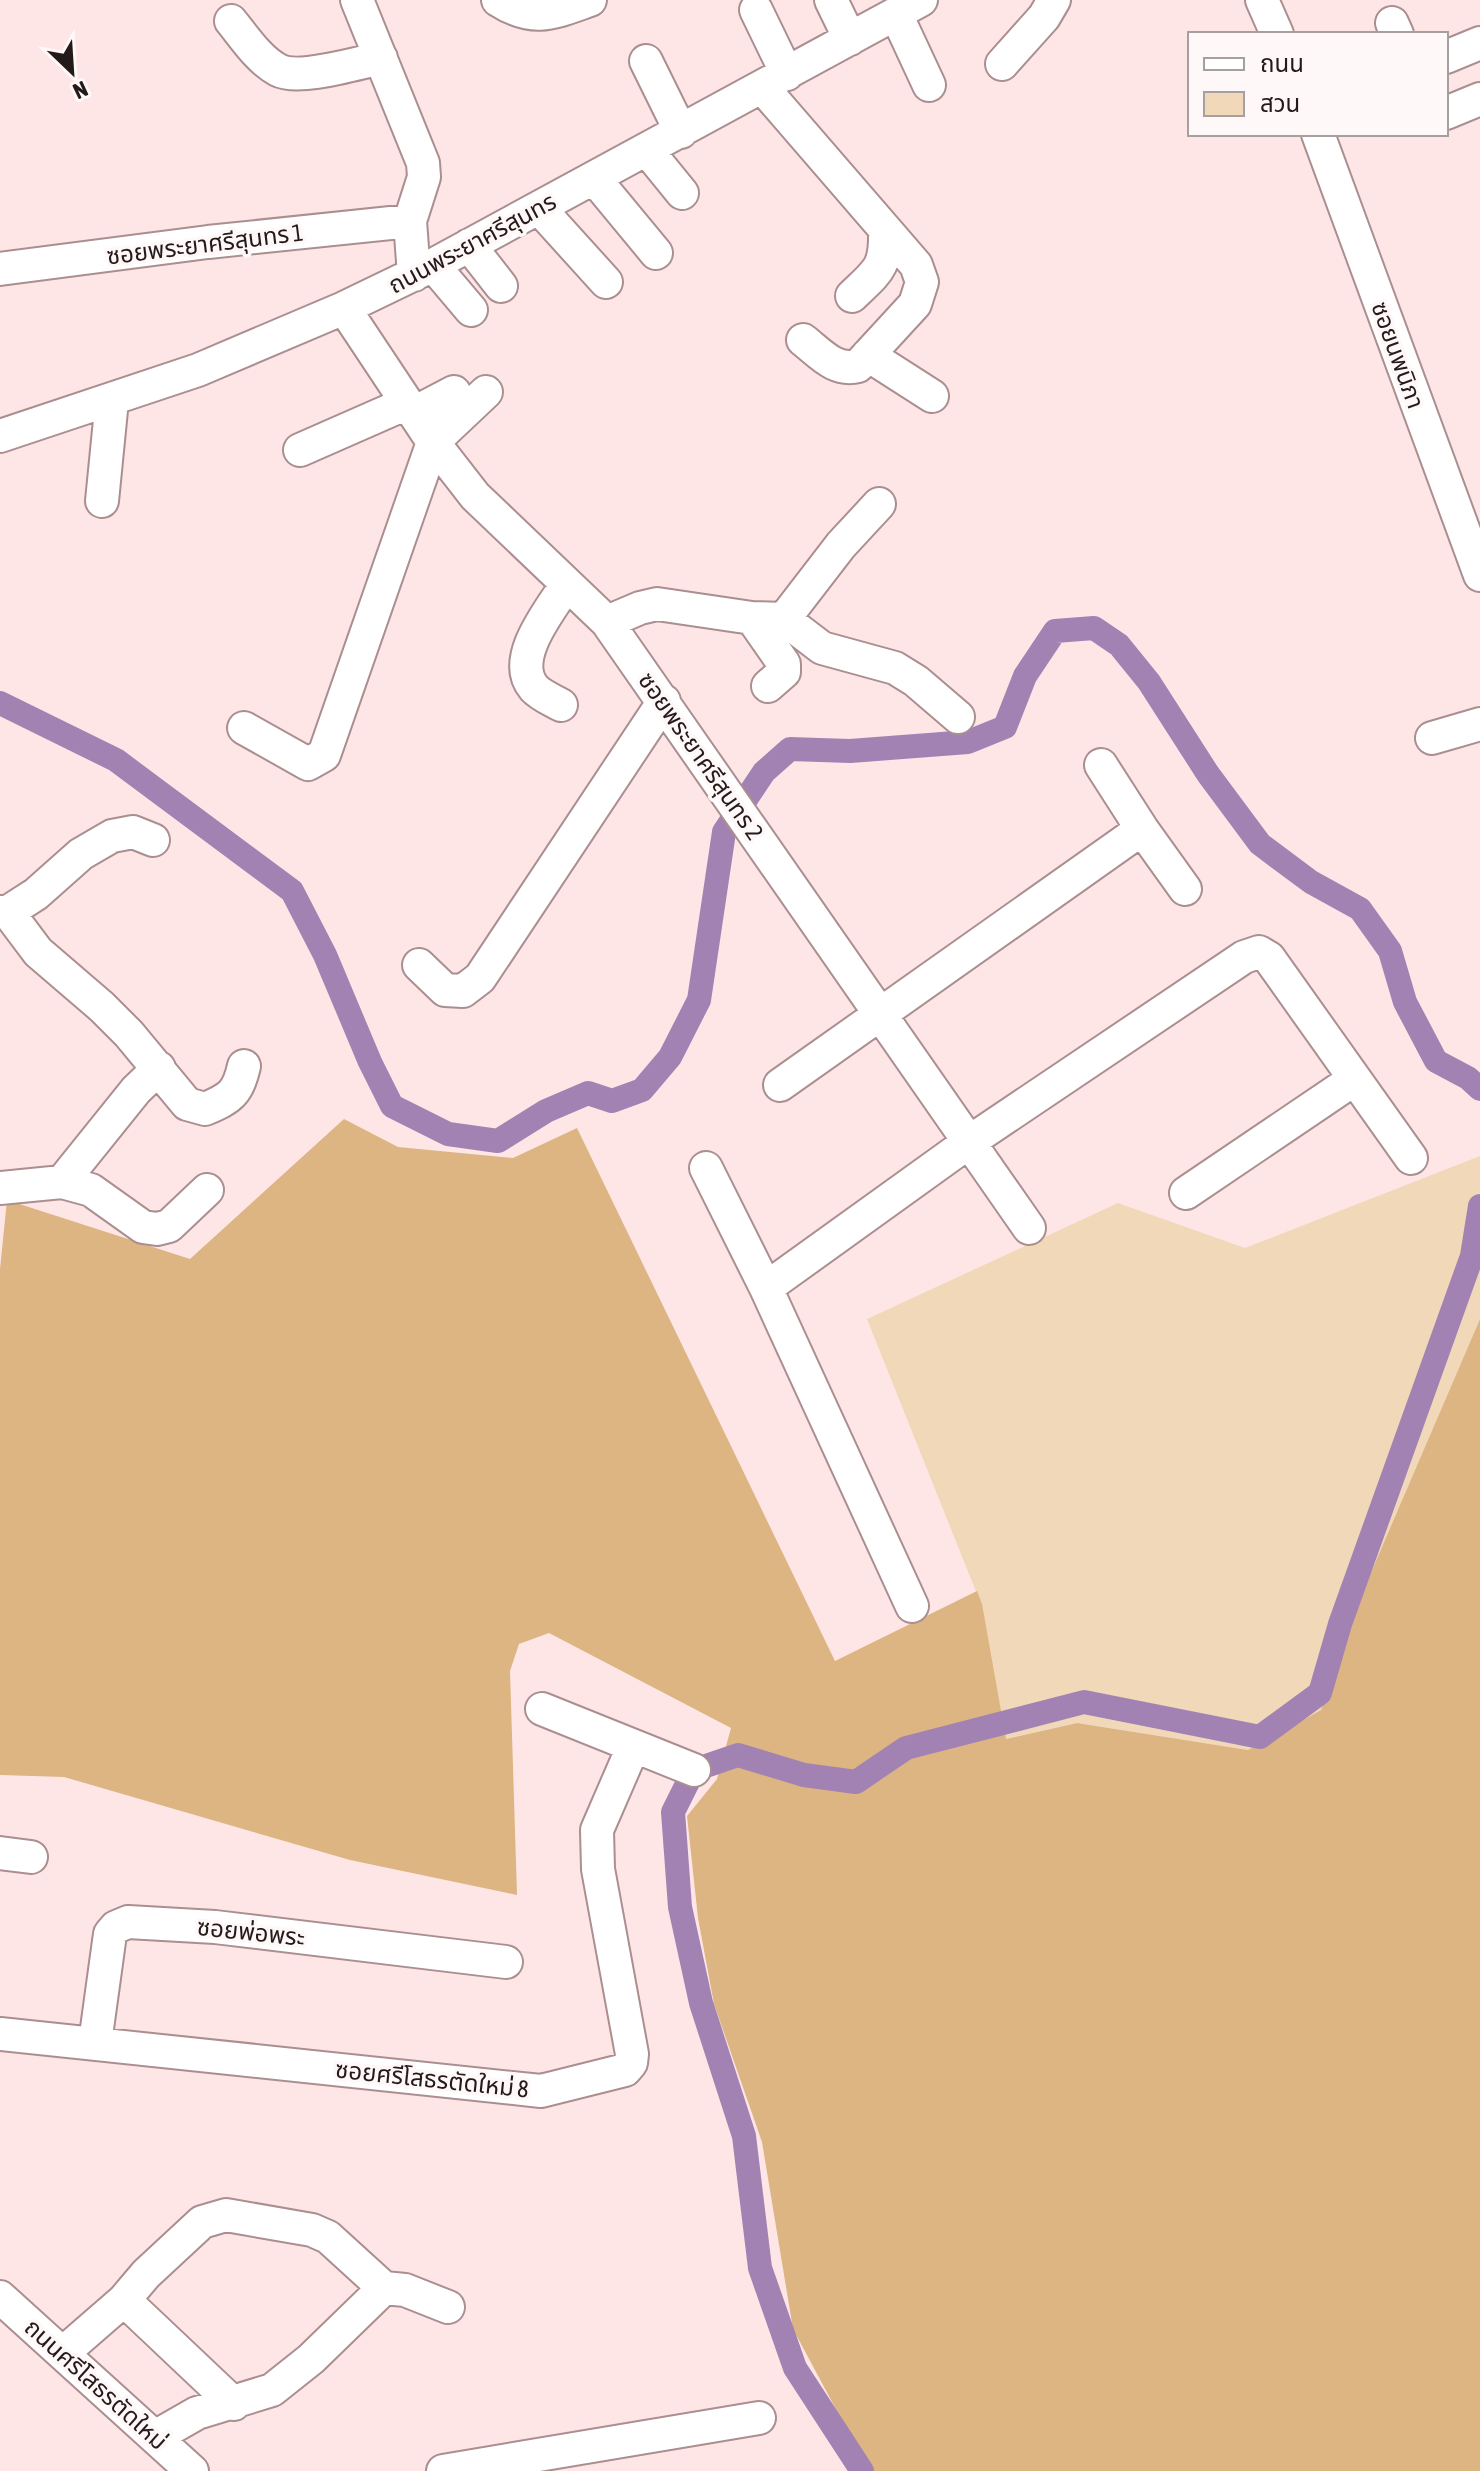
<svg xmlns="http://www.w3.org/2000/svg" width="1480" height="2471" font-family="'Asap Condensed','Noto Sans Thai',sans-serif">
<rect width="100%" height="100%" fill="#fee6e7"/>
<!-- green -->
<path fill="#f1d8b8" d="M1480,1156V1319L1354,1612L1321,1710L1248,1750L1077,1723L1005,1739L981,1604L867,1319L1118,1203L1245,1248Z"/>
<!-- forest -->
<path fill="#dcb583" d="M344,1119L398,1147L513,1158L577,1128L835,1661L977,1591L982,1604L1006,1739L1077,1723L1248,1750L1321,1710L1354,1612L1480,1319V2471H869L793,2329L762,2142L714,2004L698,1918L687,1816L717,1779L731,1728L549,1633L519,1644L510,1671L517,1895L350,1860L64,1777L0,1775V1269L7,1200L190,1259Z"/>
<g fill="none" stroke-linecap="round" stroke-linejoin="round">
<!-- canal -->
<path stroke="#a282b3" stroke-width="24" d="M0,703L116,760L292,891L325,955L370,1062L392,1106L448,1134L498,1141L546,1111L588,1093L612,1101L642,1090L670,1057L699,1000L724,832L764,772L790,749L850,751L968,742L1005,727L1025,676L1055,631L1094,628L1119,645L1149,682L1208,774L1260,844L1311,882L1360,909L1390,951L1405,1002L1436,1061L1468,1078L1480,1089
M862,2471L795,2368L760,2268L744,2136L701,2003L680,1907L673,1812L694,1770L738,1755L804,1775L856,1782L906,1748L1084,1702L1260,1737L1320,1693L1340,1624L1472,1256L1480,1206"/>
<defs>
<path id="minor" d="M357,0L423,163L424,177L410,221L414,275
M498,0C534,23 553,13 590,0
M831,0L850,39
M1262,0L1277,34
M756,10L787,74
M896,14L929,85
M231,21C244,37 259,60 278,70C299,81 357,63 381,58
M1392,23L1397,34
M1446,57L1480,43
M646,61L681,132
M1002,64L1044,17L1054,0
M763,88L916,265L922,282L915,304L858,366C835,372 820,353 803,340
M1446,113L1480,99
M1318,134L1480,575
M647,150L682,193
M594,178L656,253
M539,208L606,282
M469,245L501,286
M433,265L471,310
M0,269L208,242L410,221
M852,296C879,270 886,268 885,229
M344,308L433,442L475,496L607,622L1029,1228
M868,355L932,396
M414,413L454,392
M0,436L198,370L344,308L433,265L921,0
M300,450L407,403
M102,501L112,400
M752,618L784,664V672L768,686
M784,619L822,648L895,668L916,681L958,717
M607,622L640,608L657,604L752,618L784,619L841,545L879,504
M561,705C552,700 540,695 534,688C509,659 551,609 567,584
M244,728L308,764L324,755L433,442L486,392
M1432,738L1480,724
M1101,765L1142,829L1185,889
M0,912H8L38,952L102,1007L129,1034L187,1104L205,1109C231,1098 238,1093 244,1066
M8,912L36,894L81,854L112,836L133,832L153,840
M419,965L445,990L463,991L480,978L664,701
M780,1085L1142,829
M706,1168L766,1288L912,1606
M62,1182L91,1190L143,1227L157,1229L169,1226L207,1190
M0,1188L62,1182L136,1090L159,1068
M1186,1193L1353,1080
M766,1288L969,1142L1244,957L1259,952L1269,958L1411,1158
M542,1709L694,1770
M0,1853L31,1857
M0,2034L541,2091L625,2070L631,2063L632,2054L598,1869L597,1830L633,1747
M95,2043L110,1934L116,1927L128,1922L215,1927L506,1962
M384,2288L405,2290L448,2307
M0,2297L192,2471
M124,2300L234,2404
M63,2353L124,2300L146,2274L202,2222L226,2215L312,2230L328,2237L384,2288L311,2359L272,2390L197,2413L155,2437
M443,2471L759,2418"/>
</defs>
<!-- minor casing -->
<use href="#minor" stroke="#ab8e90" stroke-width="36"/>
<!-- minor -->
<use href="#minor" stroke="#fff" stroke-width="32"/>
</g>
<g text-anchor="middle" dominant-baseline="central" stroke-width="7" stroke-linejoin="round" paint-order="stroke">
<!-- street labels -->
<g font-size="24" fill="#241a1a" stroke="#fef8f8">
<text transform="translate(472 243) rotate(-28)">ถนนพระยาศรีสุนทร</text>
<text transform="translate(205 244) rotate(-7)">ซอยพระยาศรีสุนทร 1</text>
<text transform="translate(1398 355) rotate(70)">ซอยนพนิภา</text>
<text transform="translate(701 756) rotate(55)">ซอยพระยาศรีสุนทร 2</text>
<text transform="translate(251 1932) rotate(6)">ซอยพ่อพระ</text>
<text transform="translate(432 2079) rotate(6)">ซอยศรีโสธรตัดใหม่ 8</text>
<text transform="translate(96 2384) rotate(42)">ถนนศรีโสธรตัดใหม่</text>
</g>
</g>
<!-- legend -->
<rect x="1188" y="32" width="260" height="104" fill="#fef8f8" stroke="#a79f9f" stroke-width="2"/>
<rect x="1204" y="58" width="40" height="12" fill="#ffffff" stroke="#a79f9f" stroke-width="2"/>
<text x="1260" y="72" font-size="24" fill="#241a1a">ถนน</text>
<rect x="1204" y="92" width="40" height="24" fill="#f1d8b8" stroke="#a79f9f" stroke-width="2"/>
<text x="1260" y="112" font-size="24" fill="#241a1a">สวน</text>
<!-- north arrow -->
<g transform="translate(72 72) rotate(155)" stroke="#fef8f8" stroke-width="6" paint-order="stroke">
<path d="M0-6L14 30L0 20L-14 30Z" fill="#241a1a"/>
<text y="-12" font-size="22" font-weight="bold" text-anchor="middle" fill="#241a1a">N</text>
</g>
</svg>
